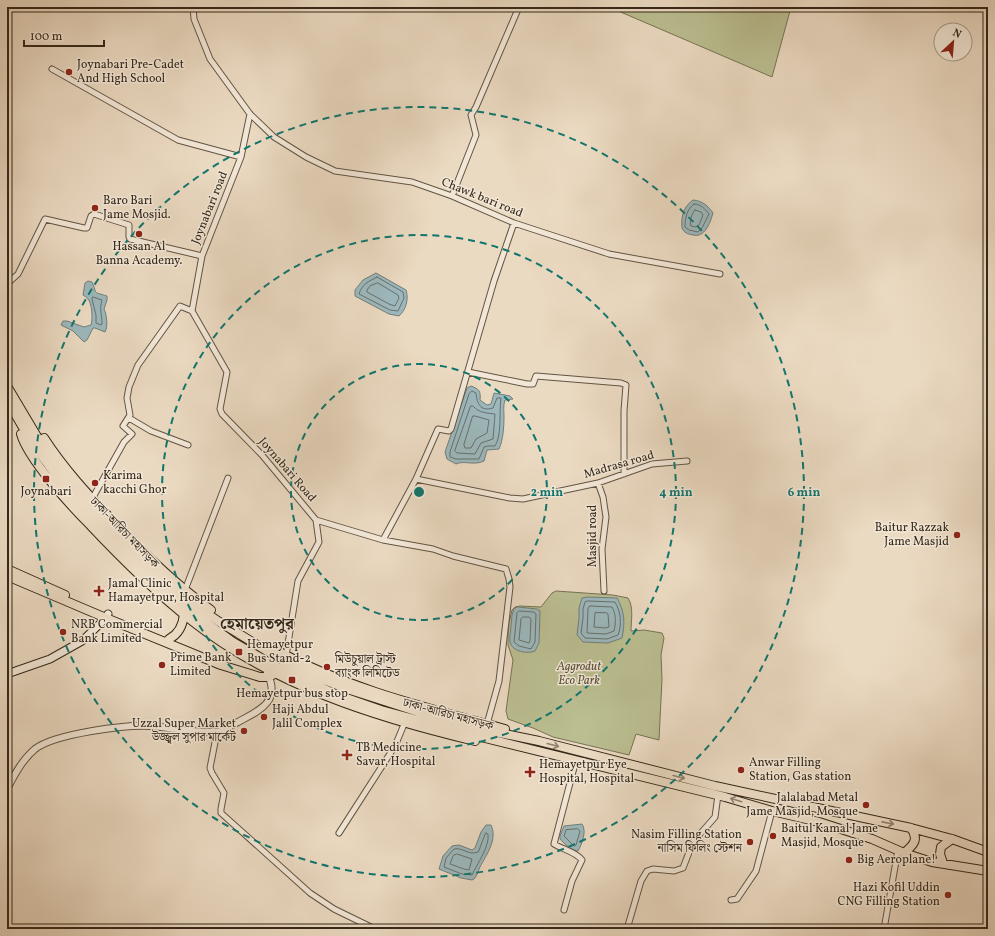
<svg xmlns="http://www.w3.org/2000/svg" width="995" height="936" font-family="Vollkorn,'Noto Serif Bengali',serif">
<rect width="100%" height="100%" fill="#ebdac2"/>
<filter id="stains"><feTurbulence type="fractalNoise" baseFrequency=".005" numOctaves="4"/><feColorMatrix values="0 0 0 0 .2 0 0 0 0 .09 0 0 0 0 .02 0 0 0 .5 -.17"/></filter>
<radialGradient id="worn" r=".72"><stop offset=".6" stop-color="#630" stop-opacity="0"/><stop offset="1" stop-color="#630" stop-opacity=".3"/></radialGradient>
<!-- green -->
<path fill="#babe91" stroke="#777355" d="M609,7H791L772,77Z
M556,591L613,595L628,598C634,607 631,621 631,631L644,630L662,633L664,638L661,655L662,679L659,740L636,734L629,755L553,737L533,728L508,719L506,711L513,660L508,645V637L509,623L512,610L515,607L520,606L541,607L552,593Z"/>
<!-- water -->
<path fill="#9cb8bd" stroke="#727e7b" d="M693,200C703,201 708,206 713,213C710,223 705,238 693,235C688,234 684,233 682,228C681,217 683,207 693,200Z
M376,273L406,290C409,299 406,310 399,316L389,314L355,296V290L363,280Z
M88,281L92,282C98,295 91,291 107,296V300L104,309C107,315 108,327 105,332L95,328H93L87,340L84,342L73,331L61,325L63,321H67L84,327L91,325C93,319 92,303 88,299C87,297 84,296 83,295L85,283Z
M471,386C479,389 481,391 480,400L487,405L491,404L494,393L510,396L513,399L505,400C503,405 504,411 504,417C504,427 503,440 499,449L487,450L484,461C474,466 464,460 456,464L447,459L445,452L465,394L467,388Z
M587,597L617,598C625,612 625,623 622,638L608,643L583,642L577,635L579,618V608L582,598Z
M518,607L537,609L540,611L539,643L535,651C528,654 512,652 510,642C509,638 511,631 511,626C512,620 511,613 515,608Z
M582,824C587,831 582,844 578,851C570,850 565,844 560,839V836L564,826Z
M486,825H491C498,840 486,855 480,867C478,871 477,876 474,879L472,880L461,878L439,869L443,856L452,846L459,845L472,850L475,848L481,832Z"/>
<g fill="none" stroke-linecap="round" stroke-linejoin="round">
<!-- shore -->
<path stroke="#68706b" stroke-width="1" d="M694,204C701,204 705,209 709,214L702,228L698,232L689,230L685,227C685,218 687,209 694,204Z
M695,210L701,212L703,215L699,225L696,227L691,226C689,221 692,213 695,210Z
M377,277L403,292L404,298L398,311L390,310L359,294C362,284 368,282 377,277Z
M378,283L398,295L399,298L395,306L389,304L367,292V290L370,286Z
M93,297L102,300C99,310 102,314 102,324L101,325L96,323V315L92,299Z
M472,391L476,393C477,403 480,412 493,408L497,398H501C499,410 502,436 495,446H488L484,447L479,459H456L450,457V452L469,394Z
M471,406H473C479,413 487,413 495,414L493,439L481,443L475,454L457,453L455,451Z
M473,416H475L489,420L487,433L476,439L471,448H465L464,445Z
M588,601L615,602C621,612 622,625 618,635L607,639L585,638L581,633L583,618V609L585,602Z
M590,606L612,607C616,613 616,624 614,631L606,634L587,633L588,609Z
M519,611L534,612L536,614L535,642L531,649L519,646L514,642L517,613Z
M607,613L608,614L609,627L605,628L594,627L595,613Z
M523,617H529L531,619L530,641L529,643L519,640L521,619Z
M578,829L580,831L576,845L574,846L564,836L566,830Z
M486,833L488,834C490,846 477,864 472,875L462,874L444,867L446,858L454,849C463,847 468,856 478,852Z
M457,854L472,859L469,870L464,869L450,864L453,856Z"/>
<defs>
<path id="minor" d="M193,7L194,19L210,59L250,114L274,137L306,157L335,171L412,182L452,196L514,223L609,254L720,274
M52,69L178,140L241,157
M452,196L476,135L471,115L476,107L519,7
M7,284L18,274L45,219L84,228H87L91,216L94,214L129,225V237L130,239L202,256
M192,311L227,372L220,409L222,414L262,455L316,520L319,542L298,581L286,656
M192,311L202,256L241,157L250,114
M468,372L527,384H533L536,376L621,383L626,385L624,411V474
M129,418L151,431L188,445
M416,479L510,498L523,499L598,483L652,464L687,461
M598,483L603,497L606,517L602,549L604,591
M92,499L124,442L132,434L123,426L130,415L127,398L129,387L138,365L180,306L192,311
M316,520L383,540L433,549L453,556L506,569L509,579L510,587L499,681L487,724
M383,540L416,479L438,429L449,431L451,429L494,281L514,223
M185,590L228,478
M217,732L210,768L212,773L224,793L221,809V813L310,893L334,909L375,929
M339,833L395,746L405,722
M731,900L737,899L756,871L772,811
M564,910L572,881L582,860C576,852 562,849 554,844L576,760
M627,929L641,881L647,871L653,869L674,871L683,868L693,842L715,817L718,795
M884,929L898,850"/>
<path id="tertiary" d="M7,789C15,774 22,760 35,749C54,734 127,724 152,726C173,728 195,733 216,732C223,732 231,725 238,722C258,711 282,702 267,673"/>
<path id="secondary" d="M7,674L50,659L82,641L106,618L108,614"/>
<path id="primary" d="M7,569L65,595
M7,576L106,618L221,665L260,677H269L276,673
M169,639C179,634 183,625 184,614"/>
<path id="trunk" d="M7,386L48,455L76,490L115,532L153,571L189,601L218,621L285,662L314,676L347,689L437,718L490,731L539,741L715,786L911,828L952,839L988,852
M7,400L32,443L60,481L98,524L145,572L189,610L233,642L277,667L335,694L381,710L473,735L725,797L772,811L819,822L872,839L904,853L932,862L988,871
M21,434C28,459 71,506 90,525C122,559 154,591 191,620C273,685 374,717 475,741
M44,438C64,469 89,496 114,522C144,554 175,584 211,610
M270,647C345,688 423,707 505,729
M904,853C914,845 919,839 911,828
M943,863L940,854L941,847L952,839"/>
</defs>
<!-- minor casing -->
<use href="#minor" stroke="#625443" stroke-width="7"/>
<!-- tertiary casing -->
<use href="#tertiary" stroke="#625443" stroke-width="8"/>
<!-- secondary casing -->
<use href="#secondary" stroke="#342819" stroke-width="9"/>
<!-- primary casing -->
<use href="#primary" stroke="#342819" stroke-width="10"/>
<!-- trunk casing -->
<use href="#trunk" stroke="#342819" stroke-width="10"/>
<!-- minor -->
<use href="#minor" stroke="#f2e7d7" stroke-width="5"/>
<!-- tertiary -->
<use href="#tertiary" stroke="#f2e7d7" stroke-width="6"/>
<!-- secondary -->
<use href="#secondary" stroke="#f2e7d7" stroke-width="7"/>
<!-- primary -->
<use href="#primary" stroke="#ebdac2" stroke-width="8"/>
<!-- trunk -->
<use href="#trunk" stroke="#ebdac2" stroke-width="8"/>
</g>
<!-- one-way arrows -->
<defs><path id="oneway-shaft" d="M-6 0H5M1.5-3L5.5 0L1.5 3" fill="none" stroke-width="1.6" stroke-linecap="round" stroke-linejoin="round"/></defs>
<g stroke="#90816e">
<use href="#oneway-shaft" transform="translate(553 745) rotate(15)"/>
<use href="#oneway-shaft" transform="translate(679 777) rotate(14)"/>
<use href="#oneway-shaft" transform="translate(736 800) rotate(-163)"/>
<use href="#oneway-shaft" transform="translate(888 823) rotate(11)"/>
</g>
<!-- distance rings -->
<g fill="none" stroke="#0f766e" stroke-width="2" stroke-dasharray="7 5">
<circle cx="419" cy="492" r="128"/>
<circle cx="419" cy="492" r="257"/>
<circle cx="419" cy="492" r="385"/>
</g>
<!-- markers -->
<g fill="#8f2418" stroke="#f2e7d7" stroke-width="1.5">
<circle cx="69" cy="72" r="4"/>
<circle cx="95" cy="208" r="4"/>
<circle cx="139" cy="234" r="4"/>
<rect x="42" y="475" width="8" height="8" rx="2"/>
<circle cx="95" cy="483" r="4"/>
<circle cx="957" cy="535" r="4"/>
<path d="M97 585h4v4h4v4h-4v4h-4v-4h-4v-4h4z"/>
<circle cx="63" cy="632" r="4"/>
<rect x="235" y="648" width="8" height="8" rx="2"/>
<circle cx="162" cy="665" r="4"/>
<circle cx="327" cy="667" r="4"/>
<rect x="288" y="676" width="8" height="8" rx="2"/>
<circle cx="264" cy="717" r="4"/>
<circle cx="244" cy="731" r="4"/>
<path d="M345 749h4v4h4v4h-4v4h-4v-4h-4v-4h4z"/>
<circle cx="741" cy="770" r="4"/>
<path d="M528 766h4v4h4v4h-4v4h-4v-4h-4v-4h4z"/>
<circle cx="866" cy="805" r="4"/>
<circle cx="773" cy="836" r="4"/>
<circle cx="750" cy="842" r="4"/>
<circle cx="849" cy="860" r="4"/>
<circle cx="948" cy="895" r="4"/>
</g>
<g text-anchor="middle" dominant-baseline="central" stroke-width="3" stroke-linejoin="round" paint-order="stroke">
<!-- poi labels -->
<g font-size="12" fill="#342819" stroke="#f2e7d7" text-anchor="start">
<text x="77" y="65">Joynabari Pre-Cadet<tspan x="77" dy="14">And High School</tspan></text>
<text x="103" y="201">Baro Bari<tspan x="103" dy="14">Jame Mosjid.</tspan></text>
<text x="139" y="247" text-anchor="middle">Hassan Al<tspan x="139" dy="14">Banna Academy.</tspan></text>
<text x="103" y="476">Karima<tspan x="103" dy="14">kacchi Ghor</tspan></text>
<text x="46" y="492" text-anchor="middle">Joynabari</text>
<text x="949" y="528" text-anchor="end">Baitur Razzak<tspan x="949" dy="14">Jame Masjid</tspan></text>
<text x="108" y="584">Jamal Clinic<tspan x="108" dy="14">Hamayetpur, Hospital</tspan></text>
<text x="71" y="625">NRB Commercial<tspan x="71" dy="14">Bank Limited</tspan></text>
<text x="247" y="645">Hemayetpur<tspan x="247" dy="14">Bus Stand-2</tspan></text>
<text x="170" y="658">Prime Bank<tspan x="170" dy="14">Limited</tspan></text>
<text x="335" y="660">মিউচুয়াল ট্রাস্ট<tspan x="335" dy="14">ব্যাংক লিমিটেড</tspan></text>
<text x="292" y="694" text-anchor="middle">Hemayetpur bus stop</text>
<text x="272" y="710">Haji Abdul<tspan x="272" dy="14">Jalil Complex</tspan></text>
<text x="236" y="724" text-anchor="end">Uzzal Super Market<tspan x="236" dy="14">উজ্জ্বল সুপার মার্কেট</tspan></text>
<text x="356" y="748">TB Medicine<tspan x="356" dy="14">Savar, Hospital</tspan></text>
<text x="749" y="763">Anwar Filling<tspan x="749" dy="14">Station, Gas station</tspan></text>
<text x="539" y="765">Hemayetpur Eye<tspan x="539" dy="14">Hospital, Hospital</tspan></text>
<text x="858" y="798" text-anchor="end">Jalalabad Metal<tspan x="858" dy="14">Jame Masjid, Mosque</tspan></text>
<text x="781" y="829">Baitul Kamal Jame<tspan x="781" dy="14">Masjid, Mosque</tspan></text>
<text x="742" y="835" text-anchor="end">Nasim Filling Station<tspan x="742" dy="14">নাসিম ফিলিং স্টেশন</tspan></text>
<text x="857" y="860">Big Aeroplane!</text>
<text x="940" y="888" text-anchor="end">Hazi Kofil Uddin<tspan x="940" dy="14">CNG Filling Station</tspan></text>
</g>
<!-- street labels -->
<g font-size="12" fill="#342819" stroke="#f2e7d7">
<text transform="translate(482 198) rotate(22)">Chawk bari road</text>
<text transform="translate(210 208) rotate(-68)">Joynabari road</text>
<text transform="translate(619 465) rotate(-16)">Madrasa road</text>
<text transform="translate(287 470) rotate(49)">Joynabari Road</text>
<text transform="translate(124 533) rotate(46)">ঢাকা-আরিচা মহাসড়ক</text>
<text transform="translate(593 536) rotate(-90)">Masjid road</text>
<text transform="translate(448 715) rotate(15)">ঢাকা-আরিচা মহাসড়ক</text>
</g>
<!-- park labels -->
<g font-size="12" font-style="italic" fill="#564e37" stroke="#f2e7d7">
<text x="579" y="667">Aggrodut<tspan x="579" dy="14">Eco Park</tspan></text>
</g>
<!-- district labels -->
<g font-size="16" font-weight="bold" fill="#342819" stroke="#f2e7d7">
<text x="257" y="625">হেমায়েতপুর</text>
</g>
</g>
<circle cx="419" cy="492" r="6" fill="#0f766e" stroke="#f2e7d7" stroke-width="2"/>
<g font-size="12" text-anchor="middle" font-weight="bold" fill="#0f766e" stroke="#f2e7d7" stroke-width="3" stroke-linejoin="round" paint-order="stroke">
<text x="547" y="496">2 min</text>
<text x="676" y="496">4 min</text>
<text x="804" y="496">6 min</text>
</g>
<!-- margin -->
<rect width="995" height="936" fill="none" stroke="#ebdac2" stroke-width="24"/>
<rect x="8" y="8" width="979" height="920" fill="none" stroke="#342819" stroke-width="2"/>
<rect x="12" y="12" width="971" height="912" fill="none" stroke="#342819"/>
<!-- north arrow -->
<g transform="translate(953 42) rotate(26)"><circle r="19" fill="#f2e7d7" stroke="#a69b8b"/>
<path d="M0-3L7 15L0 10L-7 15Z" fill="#8f2418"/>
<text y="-6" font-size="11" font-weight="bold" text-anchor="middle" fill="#342819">N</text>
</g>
<!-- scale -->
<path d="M24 40v6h80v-6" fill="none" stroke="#342819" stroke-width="2"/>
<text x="30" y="40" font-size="12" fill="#342819" stroke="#f2e7d7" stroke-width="3" paint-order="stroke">100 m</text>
<rect width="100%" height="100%" filter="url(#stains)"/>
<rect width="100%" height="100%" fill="url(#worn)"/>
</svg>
